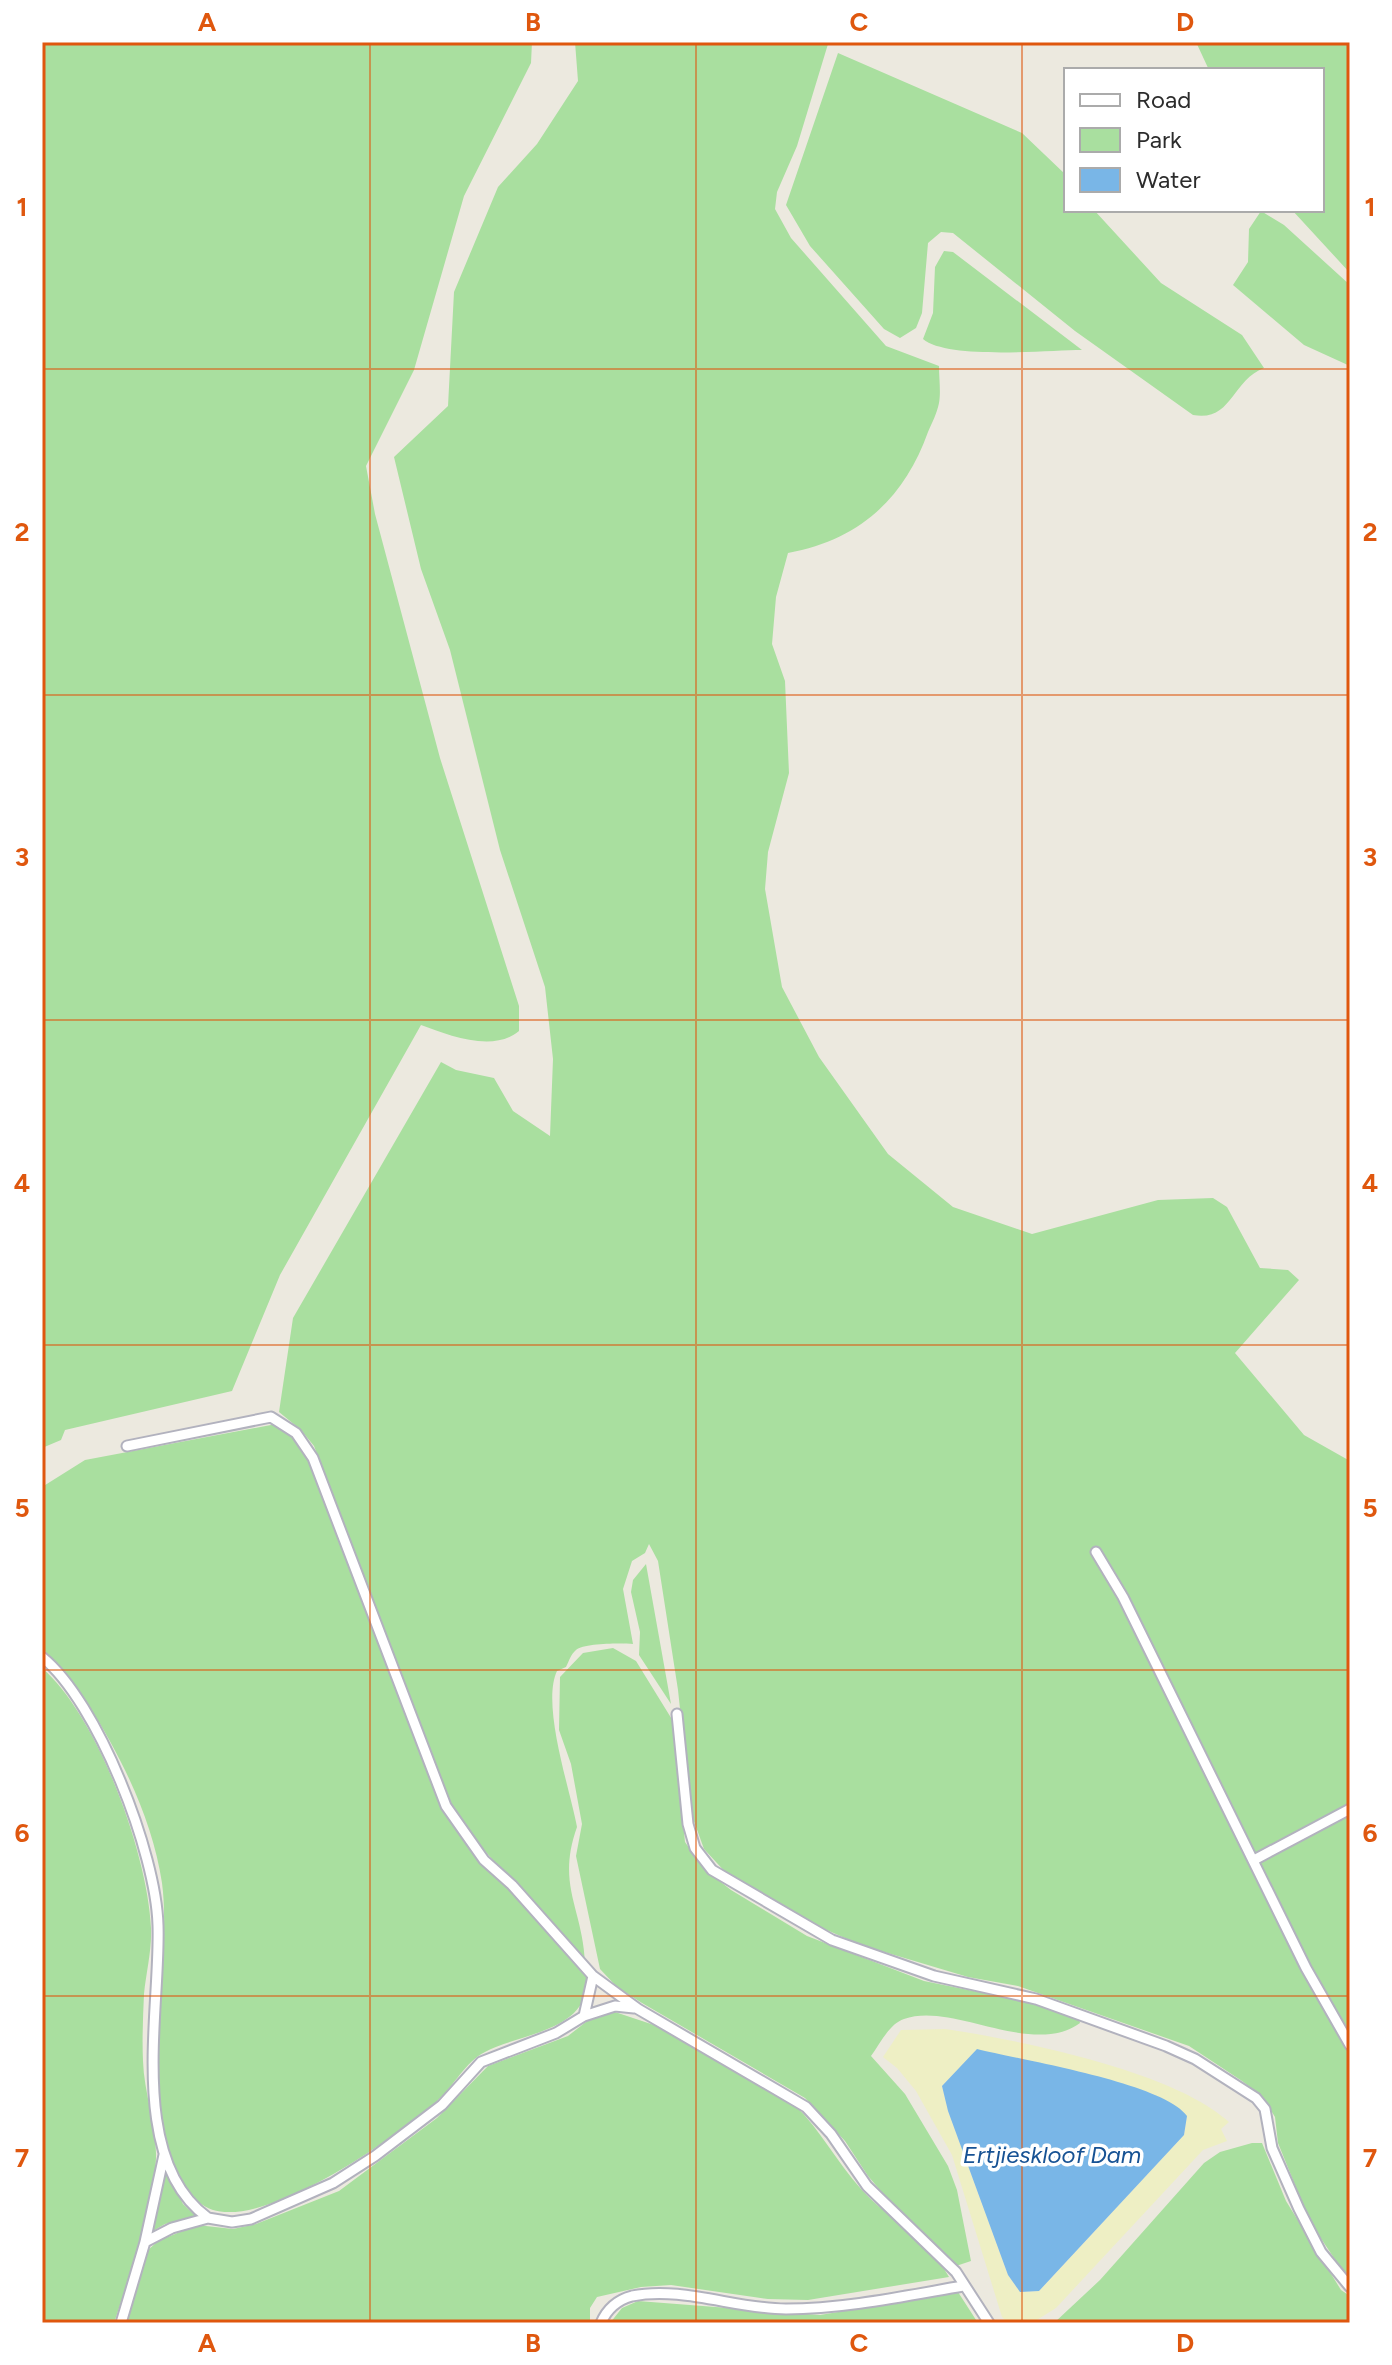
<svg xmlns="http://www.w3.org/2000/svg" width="1392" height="2365" font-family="Figtree,sans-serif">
<rect width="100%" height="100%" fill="#ece9df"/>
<!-- green -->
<path fill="#a9df9f" d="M42,42H532L531,63L464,196L414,370L366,466L375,514L440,758L519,1006V1031C493,1053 448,1035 421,1025L280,1275L232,1391L65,1430L61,1440L42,1448Z
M575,42L828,44L797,146L777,192L775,209L791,238L886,346L939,366C939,378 941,392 939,403C937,413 932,423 928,432C904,499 859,540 788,553L776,597L772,644L785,681L789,773L768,852L765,889L782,987L819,1057L888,1154L953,1207L1032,1234L1158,1200L1213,1198L1227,1207L1260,1268L1288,1270L1299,1280L1235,1353L1304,1435L1350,1461V2282L1310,2222L1278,2143L1275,2117L1263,2097L1242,2081L1189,2046L1018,1986L968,1977L861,1945L813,1924L728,1875L704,1849L691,1813L678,1690L658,1561L649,1544L645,1553L632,1561L623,1589L633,1644C622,1643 584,1643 576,1650C571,1654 569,1661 566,1667L557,1671C541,1705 570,1789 577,1827C556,1886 583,1908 585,1964L469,1833L450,1803L314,1446L301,1430L279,1412L293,1318L441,1062L456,1070L494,1078L513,1111L550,1136L553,1059L545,987L500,850L450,650L421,569L394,457L448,406L454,292L498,187L537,144L578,81Z
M1196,42H1350V273L1292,210H1322V70H1209Z
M838,53L1022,133L1066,175V210H1094L1161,283L1242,335L1264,368C1231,381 1232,422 1193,415L1075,331L953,233L941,232L928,243L922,313L916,328L900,338L884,329L810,246L786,205Z
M1261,211L1284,225L1350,285V366L1304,345L1233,285L1248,262L1249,229Z
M944,251L953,252L1082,350C1047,350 948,360 923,339L933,313L935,267Z
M276,1424L288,1431L308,1460L441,1807L483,1866L510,1891L586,1977C593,2031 517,2034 485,2052C465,2062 454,2086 438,2100C401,2134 246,2246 199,2202C127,2135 174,1970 162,1883C153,1821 122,1758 89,1706C81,1694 73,1682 64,1671C58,1663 47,1656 43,1648C37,1636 42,1510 42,1487L85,1460Z
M646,1564L671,1704L639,1655L640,1632L631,1592L633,1580Z
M613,1648L636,1661L673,1721L685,1842L703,1868L731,1890L807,1936L924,1981L1023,2001L1079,2019L1080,2023C1032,2058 952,2001 904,2019C889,2024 880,2044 871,2056L905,2094L948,2166L957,2190L971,2261L956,2266L898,2211L868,2176L845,2141L805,2098L642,2003L617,1987L600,1969L576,1856L582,1824L571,1764L559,1730L560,1677L583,1653Z
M42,1668C98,1716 148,1855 151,1928C152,1950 146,1973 144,1994C143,2016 142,2039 143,2061C144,2093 157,2127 156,2158C154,2212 131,2271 114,2323H42Z
M615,2012L654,2025L795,2105C821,2131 837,2162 861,2189C888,2219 930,2241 949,2277L808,2300L768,2299L671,2285L641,2287L597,2297L590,2308V2323H127L147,2251L158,2241L197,2225L233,2229L256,2224L339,2191L437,2118L488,2066L568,2036L591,2018Z
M1252,2143H1262L1286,2201L1341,2290L1350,2296V2323H1054L1100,2280L1204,2163L1220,2152Z
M166,2168L183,2204L197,2217L165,2224L151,2232Z
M958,2292L978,2323H610L622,2308L638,2301L820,2315Z"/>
<!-- sand -->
<path fill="#eeefc4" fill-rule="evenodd" d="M945,2029C1019,2040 1174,2071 1229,2122L1221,2129L1227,2141L1203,2150L1056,2308L1032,2323H1008L1002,2317L952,2155L916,2091L897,2068L883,2057L901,2030ZM977,2050L1187,2116L1184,2135L1039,2291L1020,2292L1008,2275L948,2111L942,2086Z"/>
<!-- water -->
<path fill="#79b6e7" d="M977,2049C1021,2060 1164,2083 1187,2116L1184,2135L1039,2291L1020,2292L1008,2275L948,2111L942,2086Z"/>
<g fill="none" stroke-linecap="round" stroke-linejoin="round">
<defs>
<path id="minor" d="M127,1446L271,1417L296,1433L313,1458L446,1806L484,1860L512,1885L593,1976L638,2009L806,2107L831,2134L867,2186L956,2272L989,2323
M1096,1552L1123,1597L1306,1968L1350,2045
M42,1657C98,1702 156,1853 158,1925C161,2009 126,2159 208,2218L172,2228L145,2242L121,2323
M677,1714L688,1824L695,1848L712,1870L832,1940L934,1976L1036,1999L1166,2046L1195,2059L1256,2098L1265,2109L1272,2148L1299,2209L1321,2252L1350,2287
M1254,1860L1350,1809
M593,1976L584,2016L615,2006L634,2008
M208,2218L232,2222L251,2219L333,2183L375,2156L442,2105L481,2062L556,2033L584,2016
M145,2242L164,2155
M601,2323C607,2309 617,2300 632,2296C682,2286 736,2309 786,2309C844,2309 905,2296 963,2286"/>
</defs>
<!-- minor casing -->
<use href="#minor" stroke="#b2b2be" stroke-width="13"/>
<!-- minor -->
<use href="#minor" stroke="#fff" stroke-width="9"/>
</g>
<!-- grid -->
<path fill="none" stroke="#df570e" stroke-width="2" stroke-opacity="0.55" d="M370,42V2323M696,42V2323M1022,42V2323M42,369H1350M42,695H1350M42,1020H1350M42,1345H1350M42,1670H1350M42,1996H1350"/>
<g text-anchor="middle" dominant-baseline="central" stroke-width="7" stroke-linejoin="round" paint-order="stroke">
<!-- water labels -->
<g font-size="24" font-style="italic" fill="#175294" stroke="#fff">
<text x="1052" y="2154">Ertjieskloof Dam</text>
</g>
</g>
<!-- border -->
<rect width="1392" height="2365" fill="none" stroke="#ffffff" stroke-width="88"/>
<!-- legend -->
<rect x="1064" y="68" width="260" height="144" fill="#ffffff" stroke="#ababab" stroke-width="2"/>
<rect x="1080" y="94" width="40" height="12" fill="#ffffff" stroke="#ababab" stroke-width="2"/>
<text x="1136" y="108" font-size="24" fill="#2c2c2c">Road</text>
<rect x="1080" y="128" width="40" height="24" fill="#a9df9f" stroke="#ababab" stroke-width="2"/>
<text x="1136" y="148" font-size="24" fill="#2c2c2c">Park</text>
<rect x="1080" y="168" width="40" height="24" fill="#79b6e7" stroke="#ababab" stroke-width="2"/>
<text x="1136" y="188" font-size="24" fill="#2c2c2c">Water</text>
<rect x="44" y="44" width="1304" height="2277" fill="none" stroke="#df570e" stroke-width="3"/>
<g font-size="26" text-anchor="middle" font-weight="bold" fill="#df570e">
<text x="207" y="31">A</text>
<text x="533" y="31">B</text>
<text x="859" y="31">C</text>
<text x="1185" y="31">D</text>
<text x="22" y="216">1</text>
<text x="1370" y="216">1</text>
<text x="22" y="541">2</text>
<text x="1370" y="541">2</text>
<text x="22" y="866">3</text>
<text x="1370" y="866">3</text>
<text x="22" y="1192">4</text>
<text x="1370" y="1192">4</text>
<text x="22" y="1517">5</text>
<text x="1370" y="1517">5</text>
<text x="22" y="1842">6</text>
<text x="1370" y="1842">6</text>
<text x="22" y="2167">7</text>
<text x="1370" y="2167">7</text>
<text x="207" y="2352">A</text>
<text x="533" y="2352">B</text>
<text x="859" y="2352">C</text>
<text x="1185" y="2352">D</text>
</g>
</svg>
